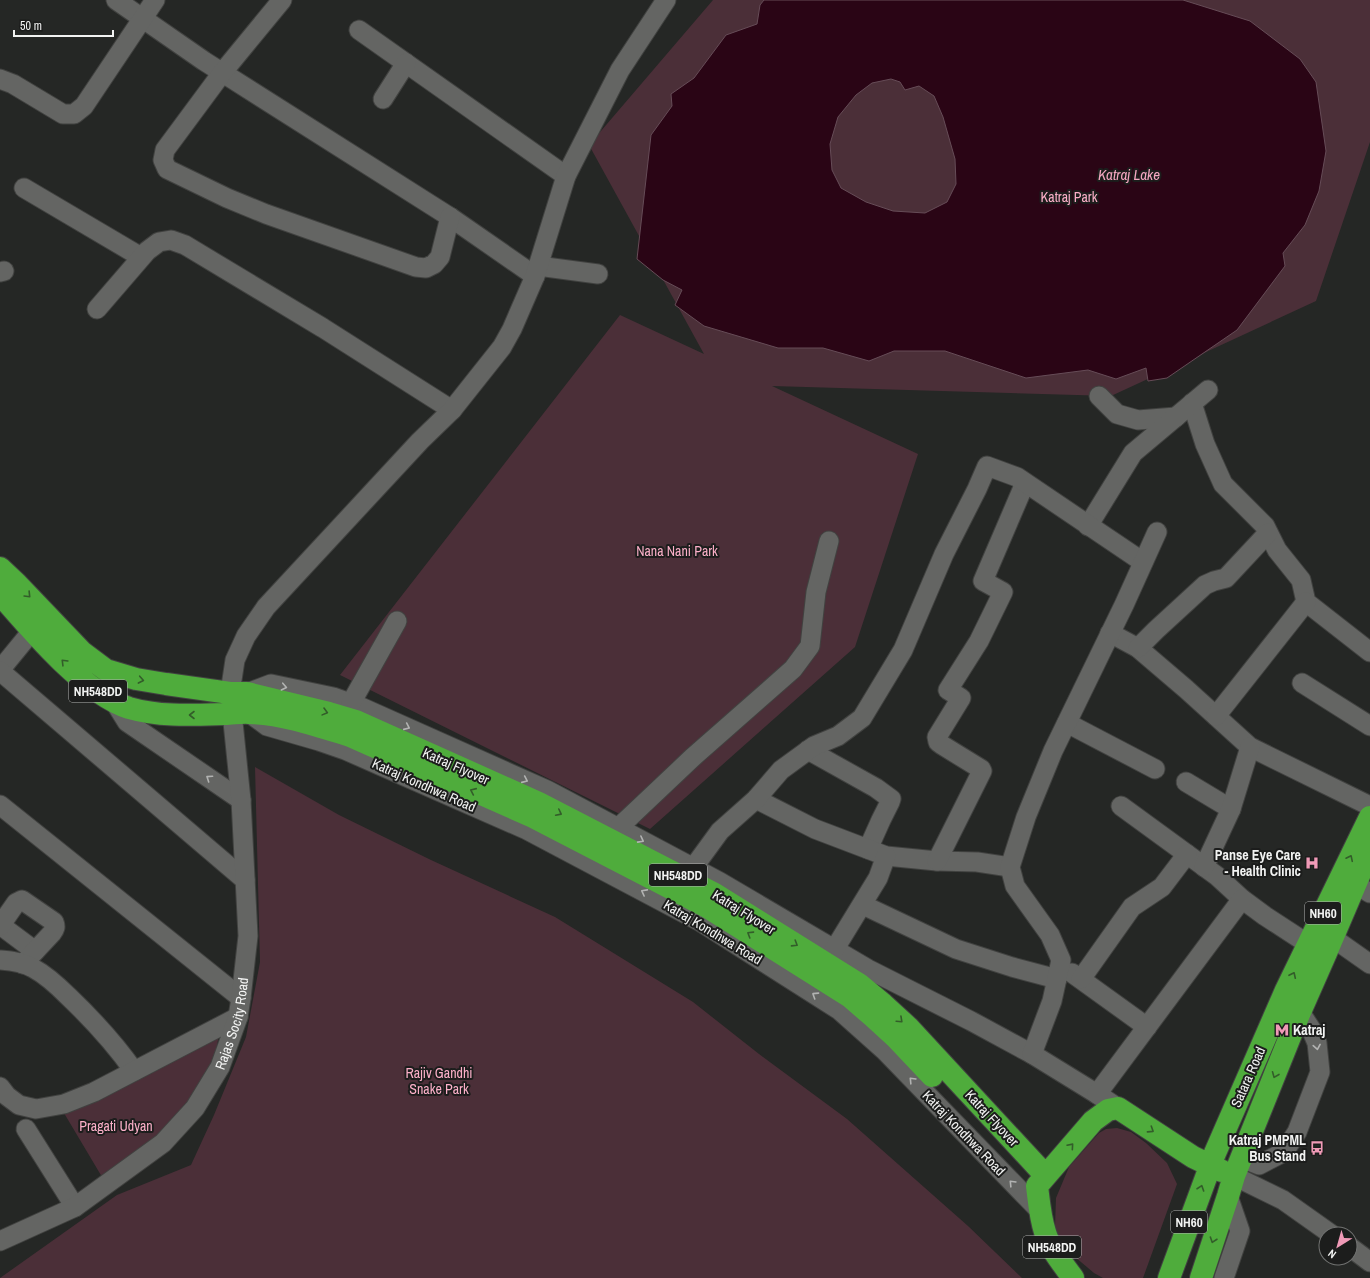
<svg xmlns="http://www.w3.org/2000/svg" width="1370" height="1278" font-family="'Archivo Narrow',sans-serif">
<rect width="100%" height="100%" fill="#252725"/>
<!-- green -->
<path fill="#4b2f38" d="M713,0H1370V142L1316,301L1111,396L772,386L918,454L855,647L650,829L340,675L620,315L704,354L589,145Z
M255,767L339,815L431,860L555,917L693,1002L759,1054L847,1119L968,1226L1022,1278H0L117,1195L191,1165L214,1115L246,1037L260,962Z
M219,1035L215,1055L193,1107L105,1182L61,1108Z
M1117,1128L1131,1132L1146,1143L1167,1163L1177,1184L1143,1278H1103L1094,1273L1062,1246L1055,1227L1056,1198L1069,1167L1099,1133L1106,1129Z"/>
<!-- water -->
<path fill="#2a0515" stroke="#664c57" fill-rule="evenodd" d="M764,0H1183L1250,21L1300,59L1316,82L1326,151L1319,191L1305,225L1283,253L1285,266L1237,330L1167,378L1148,381L1146,368L1116,379L1088,370L1026,378L945,351H894L869,361L823,348H778L704,326L675,305L682,290L663,280L637,259L651,135L672,106L671,94L694,78L726,35L757,24L760,5ZM891,79L900,82L905,90L919,86L934,96L943,117L955,159L956,184L947,202L925,213L893,211L866,202L841,188L832,170L830,144L838,117L856,95L872,83Z"/>
<g fill="none" stroke-linecap="round" stroke-linejoin="round">
<defs>
<g id="minor">
<path d="M116,0L204,61L450,217L535,276"/>
<path d="M282,0L222,73L165,150L163,160L167,169L227,198L266,214L416,267L426,268L434,264L440,257L450,217"/>
<path d="M359,30L566,176"/>
<path d="M0,79L13,84L63,114H74L84,106L155,0"/>
<path d="M383,99L406,63"/>
<path d="M24,188L141,257"/>
<path d="M538,266L598,274"/>
<path d="M0,272L4,271"/>
<path d="M97,309L147,251L159,242L171,240L185,245L323,328L452,410"/>
<path d="M1099,396L1117,414L1138,420L1176,417"/>
<path d="M1192,403L1205,444L1223,484L1265,526L1277,550L1301,580L1306,602L1370,652"/>
<path d="M1088,526L1133,453L1208,390"/>
<path d="M1110,633L1138,648L1186,689L1250,747L1370,806"/>
<path d="M1138,648L1156,630L1205,585L1214,581L1226,578L1268,533"/>
<path d="M0,670L32,631"/>
<path d="M0,671L245,880"/>
<path d="M1302,683L1370,726"/>
<path d="M247,693L271,684L333,697L361,707L547,790L720,882L868,969L971,1021L1032,1054L1097,1094L1118,1108"/>
<path d="M114,701L127,722L241,800"/>
<path d="M351,703L397,621"/>
<path d="M248,712L267,726L319,741L345,750L527,830L699,921L839,1010L885,1051L1040,1211"/>
<path d="M1216,716L1306,602"/>
<path d="M1067,723L1155,769"/>
<path d="M808,750L876,788L891,799L890,802L881,820L868,849"/>
<path d="M1186,782L1231,809"/>
<path d="M756,799L815,829L886,856L937,861L977,862L1010,867"/>
<path d="M0,805L241,998"/>
<path d="M1121,806L1217,876L1242,899L1265,916L1308,944L1322,951"/>
<path d="M618,828L692,758L793,669L810,646L816,592L829,541"/>
<path d="M937,861L982,771L981,769L942,745L938,742L937,737L961,698L948,690L979,641L1003,592L983,581L1025,483"/>
<path d="M1204,867L1231,809L1250,747"/>
<path d="M693,868L720,831L756,799L781,770L814,746L838,736L862,718L903,650L944,554L977,489L987,466L1017,477L1143,562"/>
<path d="M1355,884L1370,893"/>
<path d="M863,905L956,949L1012,967L1057,979"/>
<path d="M0,925L35,951"/>
<path d="M0,926L16,903L22,900L54,922C56,927 55,929 52,933L23,964"/>
<path d="M1333,938L1370,964"/>
<path d="M834,950L878,878L886,856"/>
<path d="M0,960C11,961 23,962 33,968C46,975 58,986 69,997C93,1020 115,1044 134,1071"/>
<path d="M1072,973L1147,1027"/>
<path d="M1081,979L1132,907L1162,887L1187,854"/>
<path d="M1032,1054L1052,1001L1061,960L1050,935L1015,886L1010,867L1026,817L1053,751L1124,605L1157,532"/>
<path d="M0,1087L7,1096L19,1105L36,1109L64,1104L94,1092L238,1017"/>
<path d="M1097,1094L1242,899"/>
<path d="M26,1129L75,1207"/>
<path d="M1241,1158L1259,1165L1284,1152L1297,1132L1320,1072L1317,1043L1311,1029L1300,1012"/>
<path d="M1234,1176L1283,1200L1331,1234"/>
<path id="s1" d="M0,1241L75,1207L163,1143L195,1108L220,1067L238,1017L241,998L248,936L241,800L230,693L235,660L246,636L266,607L420,441L452,410L502,347L512,329L535,276L566,176L620,70L666,0"/>
<path d="M1350,1247L1370,1262"/>
<path d="M1224,1278L1240,1231L1228,1196"/>
</g>
<path id="highway" d="M0,568L17,584L82,652L106,670L136,679L166,684L230,693H247L329,713L356,721L539,803L715,894L859,984L883,1004L908,1027L1045,1175
M0,594C31,630 84,693 129,708C160,717 193,715 225,714C233,714 242,712 250,713C284,714 318,726 350,736L533,817L707,907L850,997L872,1016L896,1038L932,1076
M1037,1186L1093,1121L1108,1110L1118,1108L1193,1157L1222,1171
M1037,1186C1039,1202 1040,1217 1045,1232C1050,1249 1063,1264 1073,1278
M1169,1278L1215,1153L1286,990L1370,817
M1201,1278L1228,1196L1234,1176L1300,1012L1326,953L1370,850"/>
</defs>
<!-- minor casing -->
<use href="#minor" stroke="#414240" stroke-width="21"/>
<!-- highway casing -->
<use href="#highway" stroke="#414240" stroke-width="24"/>
<!-- minor -->
<use href="#minor" stroke="#646563" stroke-width="19"/>
<!-- highway -->
<use href="#highway" stroke="#4fac3c" stroke-width="22"/>
</g>
<!-- one-way arrows -->
<defs><path id="oneway-chevron" d="M-2-3.5L2.5 0L-2 3.5" fill="none" stroke-width="1.6" stroke-linecap="round" stroke-linejoin="round"/></defs>
<g stroke="#335d2a">
<use href="#oneway-chevron" transform="translate(28 595) rotate(46)"/>
<use href="#oneway-chevron" transform="translate(64 662) rotate(-135)"/>
<use href="#oneway-chevron" transform="translate(141 680) rotate(11)"/>
<use href="#oneway-chevron" transform="translate(325 712) rotate(15)"/>
<use href="#oneway-chevron" transform="translate(192 715) rotate(180)"/>
<use href="#oneway-chevron" transform="translate(473 791) rotate(-156)"/>
<use href="#oneway-chevron" transform="translate(559 813) rotate(27)"/>
<use href="#oneway-chevron" transform="translate(1350 858) rotate(-64)"/>
<use href="#oneway-chevron" transform="translate(750 934) rotate(-148)"/>
<use href="#oneway-chevron" transform="translate(795 944) rotate(32)"/>
<use href="#oneway-chevron" transform="translate(1293 975) rotate(-65)"/>
<use href="#oneway-chevron" transform="translate(900 1020) rotate(43)"/>
<use href="#oneway-chevron" transform="translate(1275 1075) rotate(112)"/>
<use href="#oneway-chevron" transform="translate(1151 1130) rotate(33)"/>
<use href="#oneway-chevron" transform="translate(1071 1146) rotate(-49)"/>
<use href="#oneway-chevron" transform="translate(1201 1188) rotate(-71)"/>
<use href="#oneway-chevron" transform="translate(1213 1240) rotate(109)"/>
</g>
<g stroke="#b2b3b2">
<use href="#oneway-chevron" transform="translate(284 687) rotate(12)"/>
<use href="#oneway-chevron" transform="translate(407 727) rotate(24)"/>
<use href="#oneway-chevron" transform="translate(209 778) rotate(-146)"/>
<use href="#oneway-chevron" transform="translate(525 780) rotate(24)"/>
<use href="#oneway-chevron" transform="translate(641 840) rotate(28)"/>
<use href="#oneway-chevron" transform="translate(644 892) rotate(-152)"/>
<use href="#oneway-chevron" transform="translate(815 995) rotate(-147)"/>
<use href="#oneway-chevron" transform="translate(1317 1047) rotate(80)"/>
<use href="#oneway-chevron" transform="translate(912 1080) rotate(-134)"/>
<use href="#oneway-chevron" transform="translate(1012 1183) rotate(-134)"/>
</g>
<!-- icons -->
<defs>
<symbol id="hospital-bare" viewBox="-9 -9 18 18"><path d="M-5-5h3v3.5h4V-5h3V5h-3V1.5h-4V5h-3Z" fill="#f09ab7" stroke="#1c1d1c" stroke-width="2.5" paint-order="stroke"/></symbol>
<symbol id="metro-bare" viewBox="-9 -9 18 18"><path d="M-5.5 5V-5H-3L0 0L3-5H5.5V5H3V-.5L0 4L-3-.5V5Z" fill="#f09ab7" stroke="#1c1d1c" stroke-width="2.5" paint-order="stroke"/></symbol>
<symbol id="bus-bare" viewBox="-9 -9 18 18"><path d="M-5-6H5V4H4V6H2V4H-2V6H-4V4H-5ZM-3.5-4V0h7V-4ZM-3.5 1.2v1.5H-2V1.2ZM2 1.2v1.5H3.5V1.2Z" fill="#f09ab7" stroke="#1c1d1c" stroke-width="2.5" paint-order="stroke"/></symbol>
</defs>
<g fill-rule="evenodd">
<use href="#hospital-bare" x="1302" y="853" width="20" height="20"/>
<use href="#metro-bare" x="1272" y="1020" width="20" height="20"/>
<use href="#bus-bare" x="1307" y="1138" width="20" height="20"/>
</g>
<g text-anchor="middle" dominant-baseline="central" stroke-width="4" stroke-linejoin="round" paint-order="stroke">
<!-- shield labels -->
<g fill="#1c1d1c" stroke="#b2b3b2" stroke-width="1">
<rect x="69" y="680" width="58" height="22" rx="3"/>
<rect x="649" y="864" width="58" height="22" rx="3"/>
<rect x="1305" y="902" width="36" height="22" rx="3"/>
<rect x="1171" y="1211" width="36" height="22" rx="3"/>
<rect x="1023" y="1236" width="58" height="22" rx="3"/>
</g>
<g font-size="13" font-weight="bold" fill="#f2f3f2">
<text x="98" y="691">NH548DD</text>
<text x="678" y="875">NH548DD</text>
<text x="1323" y="913">NH60</text>
<text x="1189" y="1222">NH60</text>
<text x="1052" y="1247">NH548DD</text>
</g>
<!-- park labels -->
<g font-size="14" fill="#fcb0c9" stroke="#1c1d1c">
<text x="1069" y="197">Katraj Park</text>
<text x="677" y="551">Nana Nani Park</text>
<text x="439" y="1073">Rajiv Gandhi<tspan x="439" dy="16">Snake Park</tspan></text>
<text x="116" y="1126">Pragati Udyan</text>
</g>
<!-- street labels -->
<g font-size="14" fill="#f2f3f2" stroke="#1c1d1c">
<text transform="translate(456 766) rotate(24)">Katraj Flyover</text>
<text transform="translate(424 785) rotate(24)">Katraj Kondhwa Road</text>
<text transform="translate(744 912) rotate(32)">Katraj Flyover</text>
<text transform="translate(713 932) rotate(31)">Katraj Kondhwa Road</text>
<text stroke="none"><textPath href="#s1" startOffset="332">Rajas Socity Road</textPath></text>
<text transform="translate(1248 1077) rotate(-66)">Satara Road</text>
<text transform="translate(992 1118) rotate(47)">Katraj Flyover</text>
<text transform="translate(964 1133) rotate(46)">Katraj Kondhwa Road</text>
</g>
<!-- poi labels -->
<g font-size="14" font-weight="bold" fill="#f2f3f2" stroke="#1c1d1c" text-anchor="end">
<text x="1301" y="855">Panse Eye Care<tspan x="1301" dy="16">- Health Clinic</tspan></text>
<text x="1293" y="1030" text-anchor="start">Katraj</text>
<text x="1306" y="1140">Katraj PMPML<tspan x="1306" dy="16">Bus Stand</tspan></text>
</g>
<!-- water labels -->
<g font-size="15" font-style="italic" fill="#f3a7c1" stroke="#1c1d1c">
<text x="1129" y="174">Katraj Lake</text>
</g>
</g>
<!-- north arrow -->
<g transform="translate(1338 1246) rotate(217)"><circle r="19" fill="#1c1d1c" stroke="#727372"/>
<path d="M0-3L7 15L0 10L-7 15Z" fill="#f09ab7"/>
<text y="-6" font-size="11" font-weight="bold" text-anchor="middle" fill="#f2f3f2">N</text>
</g>
<!-- scale -->
<path d="M14 30v6h99v-6" fill="none" stroke="#f2f3f2" stroke-width="2"/>
<text x="20" y="30" font-size="12" fill="#f2f3f2" stroke="#1c1d1c" stroke-width="3" paint-order="stroke">50 m</text>
</svg>
